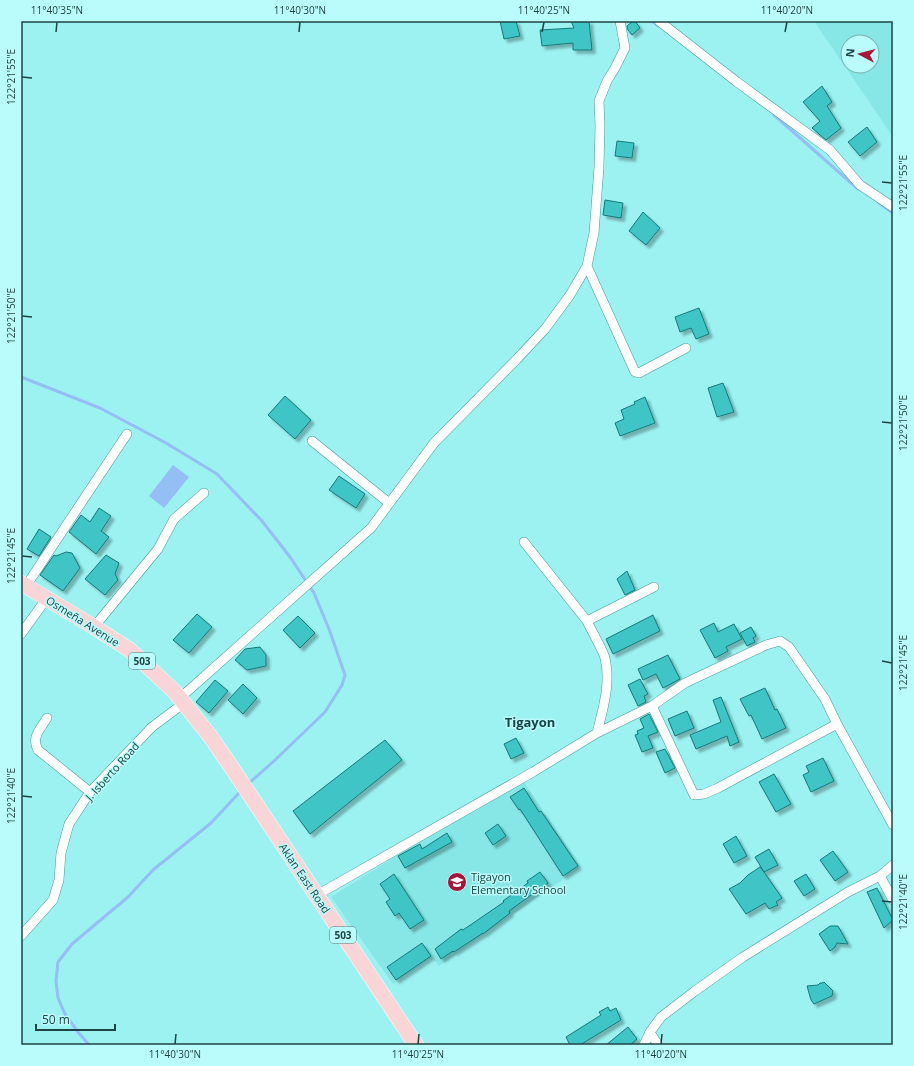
<svg xmlns="http://www.w3.org/2000/svg" width="914" height="1066" font-family="'Open Sans',sans-serif">
<defs>
<filter id="shadow"><feDropShadow dx="3.5" dy="3.5" stdDeviation="1" flood-color="#0004"/></filter>
</defs>
<rect width="100%" height="100%" fill="#9cf2f1"/>
<!-- built -->
<path fill="#86e7e6" fill-rule="evenodd" d="M814,21H893V137ZM848,42H872V66H848Z
M524,782L581,867L439,966L432,958L393,984L331,897L412,846Z"/>
<!-- water -->
<path fill="#95bef5" d="M173,465L189,477L164,508L149,496Z"/>
<g fill="none" stroke-linecap="round" stroke-linejoin="round">
<!-- stream -->
<path stroke="#95bef5" stroke-width="3" d="M652,21L658,26
M774,115L858,189
M879,203L893,213
M21,377L100,408L166,443L217,474L262,521L290,557L314,593L329,629L345,675L342,685L325,712L274,761L248,784
M89,1045L78,1032L65,1014L58,998L56,981L58,962L72,944L128,897L153,870L211,823L239,793"/>
</g>
<!-- building -->
<path fill="#3fc5c6" stroke="#177777" filter="url(#shadow)" d="M500,21H516L520,36L504,39Z
M571,21H589L592,50H573V43L542,46L540,30L574,28Z
M633,21H635L640,28L632,35L628,30L627,26Z
M822,86L832,102L827,106L841,128L826,140L812,128L820,121L803,102Z
M867,127L877,142L860,156L848,142Z
M617,141L634,143L632,158L615,156Z
M605,200L623,203L621,218L603,215Z
M643,212L660,228L646,245L629,231Z
M699,308L709,334L696,339L691,328L680,332L675,317Z
M723,383L734,412L717,417L708,388Z
M285,396L311,420L295,439L268,415Z
M645,397L655,423L620,436L615,423L624,419L621,410L635,404L634,402Z
M339,476L365,494L356,508L329,490Z
M99,508L111,516L101,531L109,537L96,554L69,532L81,515L90,522Z
M39,529L51,537L39,556L27,549Z
M66,552L72,553L80,568L63,591L40,575L54,555L56,556Z
M106,555L119,563L115,574L118,580L105,595L85,579Z
M627,571L635,590L625,595L617,579Z
M197,614L212,627L189,653L173,640Z
M653,615L660,631L613,654L606,639Z
M298,616L315,633L300,648L283,630Z
M714,623L718,632L734,624L742,639L726,647L728,651L715,658L700,630Z
M751,627L756,636L753,638L755,642L747,646L740,633Z
M260,647L266,655V666L247,670L235,660L245,649Z
M668,655L680,679L663,688L656,674L643,680L638,669Z
M640,679L648,694L644,696L646,702L638,706L628,685Z
M215,680L228,691L209,713L196,702Z
M243,684L257,698L243,714L228,700Z
M765,688L775,710L777,709L786,728L762,739L751,715L749,716L740,699Z
M721,697L739,742L730,746L727,736L696,749L690,735L721,722L713,700Z
M687,711L694,728L675,736L668,719Z
M649,714L658,732L648,736L653,748L642,752L635,735L638,734L637,731L644,728L640,719Z
M516,738L524,753L511,759L504,744Z
M385,740L402,760L310,834L293,811Z
M665,749L675,768L665,773L656,752Z
M823,758L834,781L811,792L803,775L809,772L806,766Z
M774,774L791,804L776,812L759,782Z
M524,788L539,812L541,811L578,866L563,876L520,809L519,810L510,797Z
M498,824L506,836L493,845L485,833Z
M447,833L452,842L405,868L398,856L420,844L422,849Z
M736,836L747,856L734,863L723,844Z
M769,849L778,865L764,872L782,898L776,902L778,905L769,909L765,903L746,914L729,889L740,883L748,875L760,867L764,872L755,857Z
M833,851L848,872L835,881L820,860Z
M540,872L548,883L509,911L510,913L483,934V933L454,952L453,951L441,959L435,949L461,929L463,930L504,902L503,901L528,883L527,881Z
M394,874L424,920L410,929L399,913L395,916L386,902L390,899L380,884Z
M806,874L815,889L804,896L794,881Z
M877,888L893,920L884,928L867,892Z
M830,926H838L848,944L837,943L835,947L830,951L819,934Z
M422,943L431,956L396,980L387,967Z
M824,982L833,991L832,996L814,1004L811,1000L807,986L818,985L820,983H822Z
M608,1007L610,1011L616,1008L621,1020L580,1045H570L566,1037L601,1015L599,1012Z
M628,1027L637,1039L630,1045H606Z"/>
<g fill="none" stroke-linecap="round" stroke-linejoin="round">
<defs>
<path id="street" d="M659,21L737,82L830,150L860,185L893,207
M587,266L635,372L639,373L686,348
M312,441L389,503
M524,542L587,621
M26,586L127,434
M94,627L158,549L174,519L204,493
M21,634L47,598
M180,698L371,528L434,443L517,359L545,329L570,295L587,266L594,233L599,167L600,126L599,101L607,81L615,68L625,48L620,21
M652,706L694,795L704,794L718,788L837,724
M47,718C40,730 31,737 38,750L90,792
M597,733C603,709 611,683 605,658C602,648 592,632 587,621L654,587
M880,876L893,900
M317,895L533,772L597,733L652,706L685,683L766,645L780,641L789,647L825,699L837,724L893,825
M21,936L53,900L59,880L61,853L69,824L90,792L152,727L184,703
M650,1032L658,1045
M644,1045L650,1032L661,1017L695,991L743,957L848,892L880,876L893,865"/>
<path id="primary" d="M21,583L94,627L130,650L175,692L210,736L234,771L416,1045"/>
</defs>
<!-- street casing -->
<use href="#street" stroke="#449a9a" stroke-width="10"/>
<!-- primary casing -->
<use href="#primary" stroke="#fff" stroke-width="16"/>
<!-- street -->
<use href="#street" stroke="#fff" stroke-width="9"/>
<!-- primary -->
<use href="#primary" stroke="#f9d5d7" stroke-width="15"/>
</g>
<!-- ticks -->
<path fill="none" stroke="#1f4343" stroke-width="1.5" d="M56,32L57,22M299,32L300,22M542,32L544,22M785,32L787,22M22,77L32,78M882,182L892,183M22,316L32,317M882,422L892,423M22,556L32,557M882,661L892,663M22,796L32,797M882,901L892,902M175,1044L176,1034M418,1044L419,1034M661,1044L662,1034"/>
<!-- icons -->
<defs>
<symbol id="school-disc" viewBox="-11 -11 22 22"><circle r="9.5" fill="#a91239" stroke="#b9fcfb"/><path d="M0-5L7-2L0 1L-7-2ZM-4 1L0 2.5L4 1V4Q0 6-4 4Z" fill="#fff"/></symbol>
</defs>
<g fill-rule="evenodd">
<use href="#school-disc" x="446" y="871" width="22" height="22"/>
</g>
<g text-anchor="middle" dominant-baseline="central" stroke-width="3" stroke-linejoin="round" paint-order="stroke">
<!-- shield labels -->
<g fill="#b9fcfb" stroke="#4d7a7a" stroke-width="1">
<rect x="129" y="653" width="26" height="16" rx="3"/>
<rect x="330" y="927" width="26" height="16" rx="3"/>
</g>
<g font-size="10" font-weight="bold" fill="#1f4343">
<text x="142" y="661">503</text>
<text x="343" y="935">503</text>
</g>
<!-- street labels -->
<g font-size="11" fill="#1f4343" stroke="#b9fcfb">
<text transform="translate(83 621) rotate(32)">Osmeña Avenue</text>
<text transform="translate(112 771) rotate(-48)">J. Isberto Road</text>
<text transform="translate(305 878) rotate(56)">Aklan East Road</text>
</g>
<!-- poi labels -->
<g font-size="11" fill="#1f4343" stroke="#b9fcfb" text-anchor="start">
<text x="471" y="876">Tigayon<tspan x="471" dy="13">Elementary School</tspan></text>
</g>
<!-- quarter labels -->
<g font-size="13" font-weight="bold" fill="#164545" stroke="#b9fcfb">
<text x="530" y="722">Tigayon</text>
</g>
</g>
<!-- border -->
<rect width="914" height="1066" fill="none" stroke="#b9fcfb" stroke-width="44"/>
<!-- north arrow -->
<g transform="translate(860 54) rotate(277)"><circle r="19" fill="#b9fcfb" stroke="#7bb2b1"/>
<path d="M0-3L7 15L0 10L-7 15Z" fill="#a91239"/>
<text y="-6" font-size="11" font-weight="bold" text-anchor="middle" fill="#1f4343">N</text>
</g>
<!-- scale -->
<path d="M36 1024v6h79v-6" fill="none" stroke="#1f4343" stroke-width="2"/>
<text x="42" y="1024" font-size="12" fill="#1f4343" stroke="#b9fcfb" stroke-width="3" paint-order="stroke">50 m</text>
<rect x="22" y="22" width="870" height="1022" fill="none" stroke="#1f4343" stroke-width="1.5"/>
<g font-size="10" text-anchor="middle" fill="#1f4343">
<text x="57" y="14">11°40'35"N</text>
<text x="300" y="14">11°40'30"N</text>
<text x="544" y="14">11°40'25"N</text>
<text x="787" y="14">11°40'20"N</text>
<text transform="translate(11 77) rotate(-90)" y="4">122°21'55"E</text>
<text transform="translate(903 183) rotate(-90)" y="4">122°21'55"E</text>
<text transform="translate(11 316) rotate(-90)" y="4">122°21'50"E</text>
<text transform="translate(903 423) rotate(-90)" y="4">122°21'50"E</text>
<text transform="translate(11 556) rotate(-90)" y="4">122°21'45"E</text>
<text transform="translate(903 663) rotate(-90)" y="4">122°21'45"E</text>
<text transform="translate(11 796) rotate(-90)" y="4">122°21'40"E</text>
<text transform="translate(903 902) rotate(-90)" y="4">122°21'40"E</text>
<text x="175" y="1058">11°40'30"N</text>
<text x="418" y="1058">11°40'25"N</text>
<text x="661" y="1058">11°40'20"N</text>
</g>
</svg>
